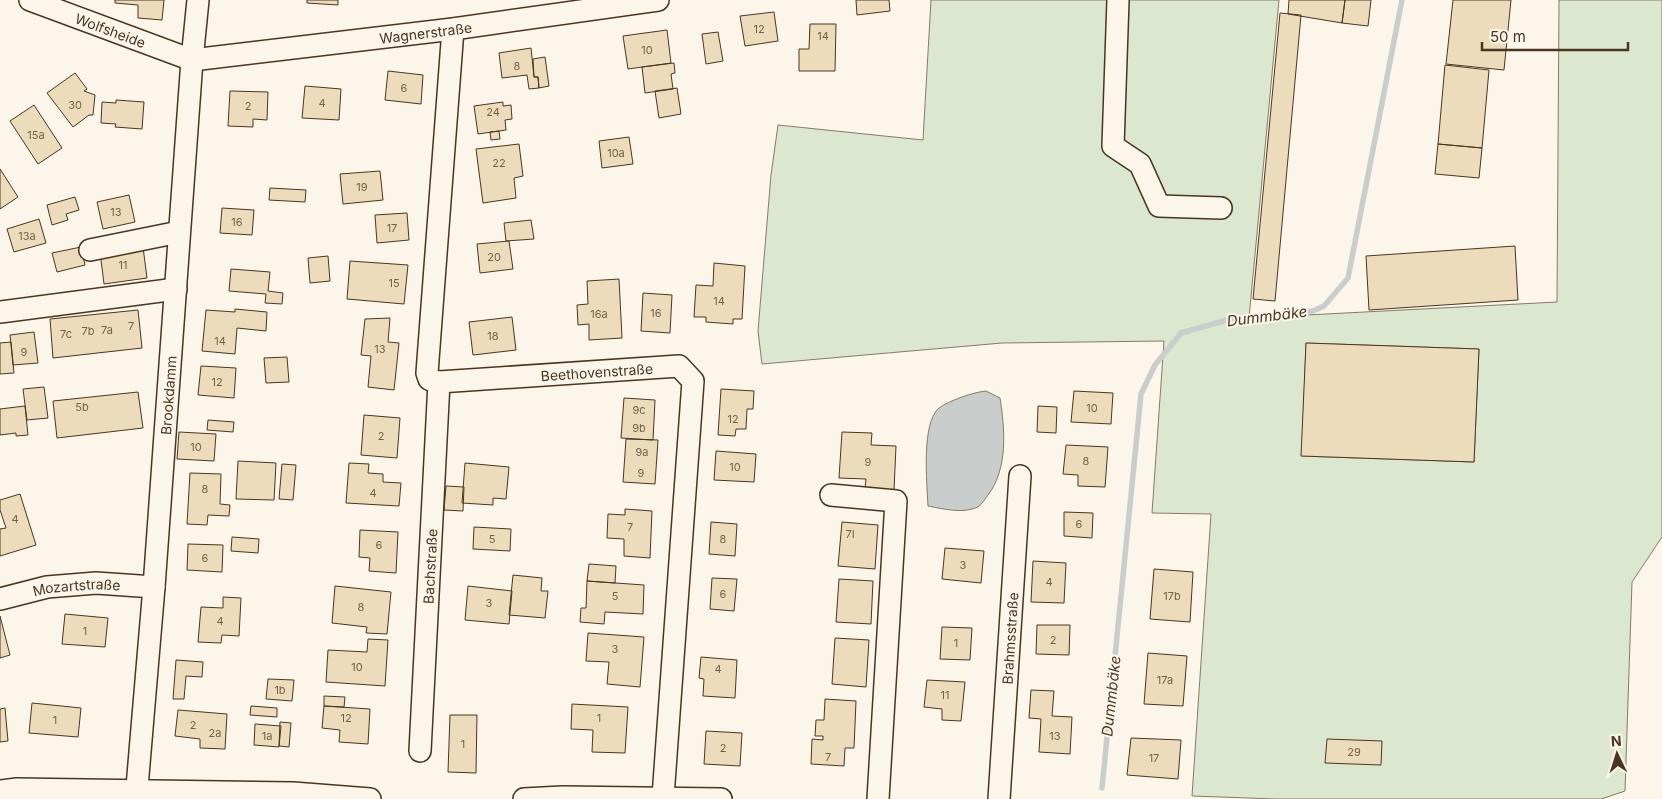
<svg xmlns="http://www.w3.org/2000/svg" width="1662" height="799" font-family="Inter,sans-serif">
<rect width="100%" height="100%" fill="#fbf6e9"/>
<!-- green -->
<path fill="#dce7d0" stroke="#887966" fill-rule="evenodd" d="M931,0H1279L1249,318L1557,302L1559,0H1662V537L1632,582L1625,791L1601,799H1276L1192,796L1211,514L1152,513L1164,341L1002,343L762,364L758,331L771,175L778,125L923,140ZM1306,343L1479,349L1474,462L1302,456Z"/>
<!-- water -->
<path fill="#c9cecd" stroke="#887966" d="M986,391L1000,398C1005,429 1008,469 988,495C985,499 982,504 978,507C963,514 944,509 928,506C927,484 921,423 939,408C948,401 974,392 986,391Z"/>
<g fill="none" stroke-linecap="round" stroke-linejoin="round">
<!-- stream -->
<path stroke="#c9cecd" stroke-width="5.5" d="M1102,788L1141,394L1155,365L1181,333L1234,318L1313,311L1324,306L1348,278L1402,0"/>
</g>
<!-- building -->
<path fill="#ecdcbc" stroke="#4a3520" d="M115,0H164L162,20L138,18V5L115,3Z
M307,0H338V5L307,3Z
M856,0H889L890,11L857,15Z
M1289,0H1345L1342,23L1288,14Z
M1345,0H1371L1368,26L1342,23Z
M1453,0H1511L1504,70L1446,64Z
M774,12L778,41L745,46L740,16Z
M1280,13L1301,15L1275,301L1253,299Z
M810,24H836L835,71H799V49H809Z
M667,30L671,63L628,69L623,36Z
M718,32L723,61L706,64L702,34Z
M531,48L534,77H538L539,88L529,89L527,75L502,78L499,53Z
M545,57L549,86L539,88L538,77H534L533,59Z
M674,63L675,73L671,74L673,89L645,93L642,67Z
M1445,65L1489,70L1482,148L1438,144Z
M388,71L423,75L421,104L385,100Z
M75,73L87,89L84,91L95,95L93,115H89L73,127L47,93Z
M305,86L341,89L339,120L302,118Z
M677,88L681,114L659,118L655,91Z
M230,91L268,92L267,120L253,119V127L228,126Z
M116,100L144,102L142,129L115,127L116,124L101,123L102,102L116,103Z
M503,102V106L511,105L512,119L505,120L506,130L478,134L474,106Z
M34,105L62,148L38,164L10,121Z
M499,131L500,139L491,140L490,132Z
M629,137L633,164L602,168L599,141Z
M519,144L523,176L514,178L516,198L483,203L476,149Z
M1438,144L1482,148L1479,178L1435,174Z
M0,169L18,197L0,209Z
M380,171L383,200L343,204L340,174Z
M270,188L306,190L305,202L269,200Z
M129,195L135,222L103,229L97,202Z
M75,197L79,210L66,214L68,220L52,225L47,205Z
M222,208L254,210L252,235L220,233Z
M407,213L409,240L377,243L375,215Z
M39,219L46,243L14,252L7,229Z
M531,220L534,239L506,241L504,223Z
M509,241L513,269L480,273L477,244Z
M1515,246L1518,300L1369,310L1366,256Z
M81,247L85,265L57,272L52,253Z
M143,247L147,278L104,284L100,252Z
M328,256L330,281L310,283L308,258Z
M350,261L408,265L404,304L347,299Z
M714,263L745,266L742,319H733V324L706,322V317H694L696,285L713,286Z
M231,269L270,272L268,291L283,293L282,304L265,303L266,294L229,291Z
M619,279L622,338L589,340V324L578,325L577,305L588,304L587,281Z
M643,293L672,295L670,333L641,331Z
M235,309L267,312L266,331L237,328L235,354L202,351L206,310L235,312Z
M138,310L142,348L53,358L50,319Z
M512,317L516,350L473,355L469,322Z
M390,318L388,342L399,343L394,390L368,387L371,356L361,355L365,319Z
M34,332L38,363L13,365L10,335Z
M11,342L14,373L0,374V343Z
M1306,343L1479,349L1474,462L1301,456Z
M287,357L289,382L266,383L264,358Z
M201,366L236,368L234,398L198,395Z
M44,387L48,418L27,420L23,389Z
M721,389L754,391L753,409H747L746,429H736L735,436L718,435Z
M1074,391L1113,393L1111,424L1071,422Z
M138,392L143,428L57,438L53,401Z
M624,398L655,400L653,440L621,438Z
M25,406L28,435L16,436V433L0,435V409Z
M1038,406L1057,407L1056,433L1037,432Z
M364,415L400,418L397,458L361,455Z
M208,420L234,422L233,432L207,430Z
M179,432L216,434L214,461L177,459Z
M842,432L872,433L871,445L896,446L894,490L865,488L866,479L839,478Z
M626,439L658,440L655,484L623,482Z
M1066,445L1108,447L1105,487L1078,486V475L1063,474Z
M716,451L756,454L754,482L714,480Z
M238,461L276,463L274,500L236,499Z
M349,463L369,464L368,473L383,474V482L401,483L399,506L346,503Z
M465,463L509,467L506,499L493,498V505L462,503Z
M282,464L296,465L293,500L279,499Z
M190,473L221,474L220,504L230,505L229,516L208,515L207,525L187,524Z
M446,486L464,487L463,511L444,510Z
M20,494L36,545L0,556V529L6,528L0,510V500Z
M625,509L652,511L650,558L624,556V539L607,538L608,514L625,515Z
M1064,512L1093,513L1092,538L1064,536Z
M711,522L737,524L735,556L709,554Z
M842,522L878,525L875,569L838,566Z
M474,527L511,529L510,551L473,549Z
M360,530L398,532L396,573L369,571L370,558L359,557Z
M232,537L259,539L258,553L231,551Z
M188,544L223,545L222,572L187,570Z
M945,548L984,551L981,583L942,579Z
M1033,561L1066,563L1064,603L1031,602Z
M589,564L616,566L615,583L587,581Z
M1154,569L1193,572L1190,622L1150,619Z
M513,575L542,578L541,591H548L545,618L509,615Z
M712,578L737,579L734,611L710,609Z
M839,579L873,581L871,624L836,622Z
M587,581L644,585L643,614L605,612L604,624L580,622L581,608H586Z
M335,586L391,592L387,634L366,633L367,627L332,623Z
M468,586L512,591L509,624L465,620Z
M223,597L241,598L239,636L222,635L221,643L198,642L201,607L223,608Z
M65,614L108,618L105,647L62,644Z
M0,616L10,655L0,658Z
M1037,625H1070L1069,655L1036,654Z
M942,627L972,628L970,660L940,659Z
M588,633L644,637L640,687L607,684L609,662L586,661Z
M835,638L869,640L866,687L832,684Z
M368,639L388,640L385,686L326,682L328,650L367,652Z
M1148,653L1187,656L1183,706L1144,704Z
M701,657L737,660L735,698L703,696L704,679L699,678Z
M176,660L203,662L202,677L186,676L184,699H173Z
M268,679L294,680L292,701L266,699Z
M927,680L965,682L961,721L942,720V709L924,707Z
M1031,690L1054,691L1052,716L1072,717L1070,754L1039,752L1041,719L1029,718Z
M324,696L345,697L344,707L324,706Z
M825,699L856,701L854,748H845L844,766L811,764L812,739L823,740V736H815L816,720H824Z
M32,703L81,708L78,737L29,733Z
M572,704L628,707L625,753L592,752L593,730L571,729Z
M251,706L277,708V717L250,715Z
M324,706L370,709L368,744L339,742L340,730L322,728Z
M5,708L8,741L0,742V709Z
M178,710L227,714L225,749L200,748V739L175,736Z
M450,715H477L476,773L448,772Z
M280,722L291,723L289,747L279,746Z
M255,724L281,726L279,747L254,745Z
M706,731L742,733L740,766L704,764Z
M1131,738L1181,740L1178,779L1127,775Z
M1327,739L1382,741L1381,765L1325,763Z"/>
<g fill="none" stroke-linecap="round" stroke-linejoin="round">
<defs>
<g id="minor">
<path id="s1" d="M30,0L192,60L453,29L658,0"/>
<path d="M1118,0L1113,146L1140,164L1159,206L1221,208"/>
<path id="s2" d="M453,29L427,373L429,379L433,381L439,382L679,366L693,381L663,797"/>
<path d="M90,250L179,232"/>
<path d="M0,312L176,289"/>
<path d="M831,495L896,501L878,799"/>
<path id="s3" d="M0,599L47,587L96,583L154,587"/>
<path id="s4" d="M420,751L439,382"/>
<path d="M0,791L17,789L293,793L370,799"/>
<path id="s5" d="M136,799L154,587L192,60L198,0"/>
<path d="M524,799L562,797L721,799"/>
<path id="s6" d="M999,799L1020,476"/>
</g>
</defs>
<!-- minor casing -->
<use href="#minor" stroke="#4a3520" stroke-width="24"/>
<!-- minor -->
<use href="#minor" stroke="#fbf6e9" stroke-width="21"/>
</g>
<g text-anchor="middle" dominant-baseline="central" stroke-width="4" stroke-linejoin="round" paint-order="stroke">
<!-- number labels -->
<g font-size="11" fill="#725f47">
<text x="759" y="29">12</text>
<text x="823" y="36">14</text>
<text x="647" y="50">10</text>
<text x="517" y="66">8</text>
<text x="404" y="88">6</text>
<text x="322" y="103">4</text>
<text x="75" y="105">30</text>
<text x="248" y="106">2</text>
<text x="493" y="112">24</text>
<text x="36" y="135">15a</text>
<text x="616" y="153">10a</text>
<text x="499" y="163">22</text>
<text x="362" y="187">19</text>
<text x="116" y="212">13</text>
<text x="237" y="222">16</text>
<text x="392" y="228">17</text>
<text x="27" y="236">13a</text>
<text x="494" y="257">20</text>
<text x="123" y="265">11</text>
<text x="394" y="283">15</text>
<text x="719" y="301">14</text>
<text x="656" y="313">16</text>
<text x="599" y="314">16a</text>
<text x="131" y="326">7</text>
<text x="107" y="330">7a</text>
<text x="88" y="331">7b</text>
<text x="66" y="334">7c</text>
<text x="493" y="336">18</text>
<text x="220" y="341">14</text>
<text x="380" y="349">13</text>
<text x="24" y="352">9</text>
<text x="217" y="382">12</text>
<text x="82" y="407">5b</text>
<text x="1092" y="408">10</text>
<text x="639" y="410">9c</text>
<text x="733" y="419">12</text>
<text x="639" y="428">9b</text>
<text x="381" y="436">2</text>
<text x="196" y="447">10</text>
<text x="642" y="452">9a</text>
<text x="1086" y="461">8</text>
<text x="868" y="462">9</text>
<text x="735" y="467">10</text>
<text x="641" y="473">9</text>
<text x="205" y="489">8</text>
<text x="373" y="493">4</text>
<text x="15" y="519">4</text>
<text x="1079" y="524">6</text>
<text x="630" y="527">7</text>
<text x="850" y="534">7I</text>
<text x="492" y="539">5</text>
<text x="723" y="539">8</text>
<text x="379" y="545">6</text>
<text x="205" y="558">6</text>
<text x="963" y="565">3</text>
<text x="1049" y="582">4</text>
<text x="723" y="594">6</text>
<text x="615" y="596">5</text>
<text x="1172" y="596">17b</text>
<text x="489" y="603">3</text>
<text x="361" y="607">8</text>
<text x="220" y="621">4</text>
<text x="85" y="631">1</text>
<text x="1053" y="640">2</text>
<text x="956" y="643">1</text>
<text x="615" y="649">3</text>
<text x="357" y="667">10</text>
<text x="718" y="669">4</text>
<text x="1165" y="680">17a</text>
<text x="280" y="690">1b</text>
<text x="945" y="695">11</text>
<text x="346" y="718">12</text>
<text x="599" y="718">1</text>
<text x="55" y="720">1</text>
<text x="193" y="725">2</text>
<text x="215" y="733">2a</text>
<text x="267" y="736">1a</text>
<text x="1055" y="736">13</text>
<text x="463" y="744">1</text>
<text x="723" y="748">2</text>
<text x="1354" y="752">29</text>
<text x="828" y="757">7</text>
<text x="1154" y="758">17</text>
</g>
<!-- street labels -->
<g font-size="14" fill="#4a3520" stroke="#fbf6e9">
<text stroke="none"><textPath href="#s1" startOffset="86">Wolfsheide</textPath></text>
<text stroke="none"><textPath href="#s1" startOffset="408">Wagnerstraße</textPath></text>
<text stroke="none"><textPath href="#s2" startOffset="520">Beethovenstraße</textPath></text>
<text stroke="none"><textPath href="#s5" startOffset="405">Brookdamm</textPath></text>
<text stroke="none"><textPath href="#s4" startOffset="185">Bachstraße</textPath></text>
<text stroke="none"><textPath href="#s3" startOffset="78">Mozartstraße</textPath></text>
<text stroke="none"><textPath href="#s6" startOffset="161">Brahmsstraße</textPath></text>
</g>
<!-- water labels -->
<g font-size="15" font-style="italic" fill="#4a3520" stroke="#fbf6e9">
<text transform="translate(1267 316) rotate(-7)">Dummbäke</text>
<text transform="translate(1111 696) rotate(-84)">Dummbäke</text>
</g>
</g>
<!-- north arrow -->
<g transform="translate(1617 754) rotate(356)" stroke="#fbf6e9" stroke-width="4" paint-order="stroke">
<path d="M0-4L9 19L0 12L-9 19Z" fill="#4a3520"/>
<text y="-8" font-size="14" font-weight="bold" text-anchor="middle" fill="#4a3520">N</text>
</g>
<!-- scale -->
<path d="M1482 42v8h146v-8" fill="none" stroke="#4a3520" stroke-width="2.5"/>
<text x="1490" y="42" font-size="15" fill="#4a3520" stroke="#fbf6e9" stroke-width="4" paint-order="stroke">50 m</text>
</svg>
